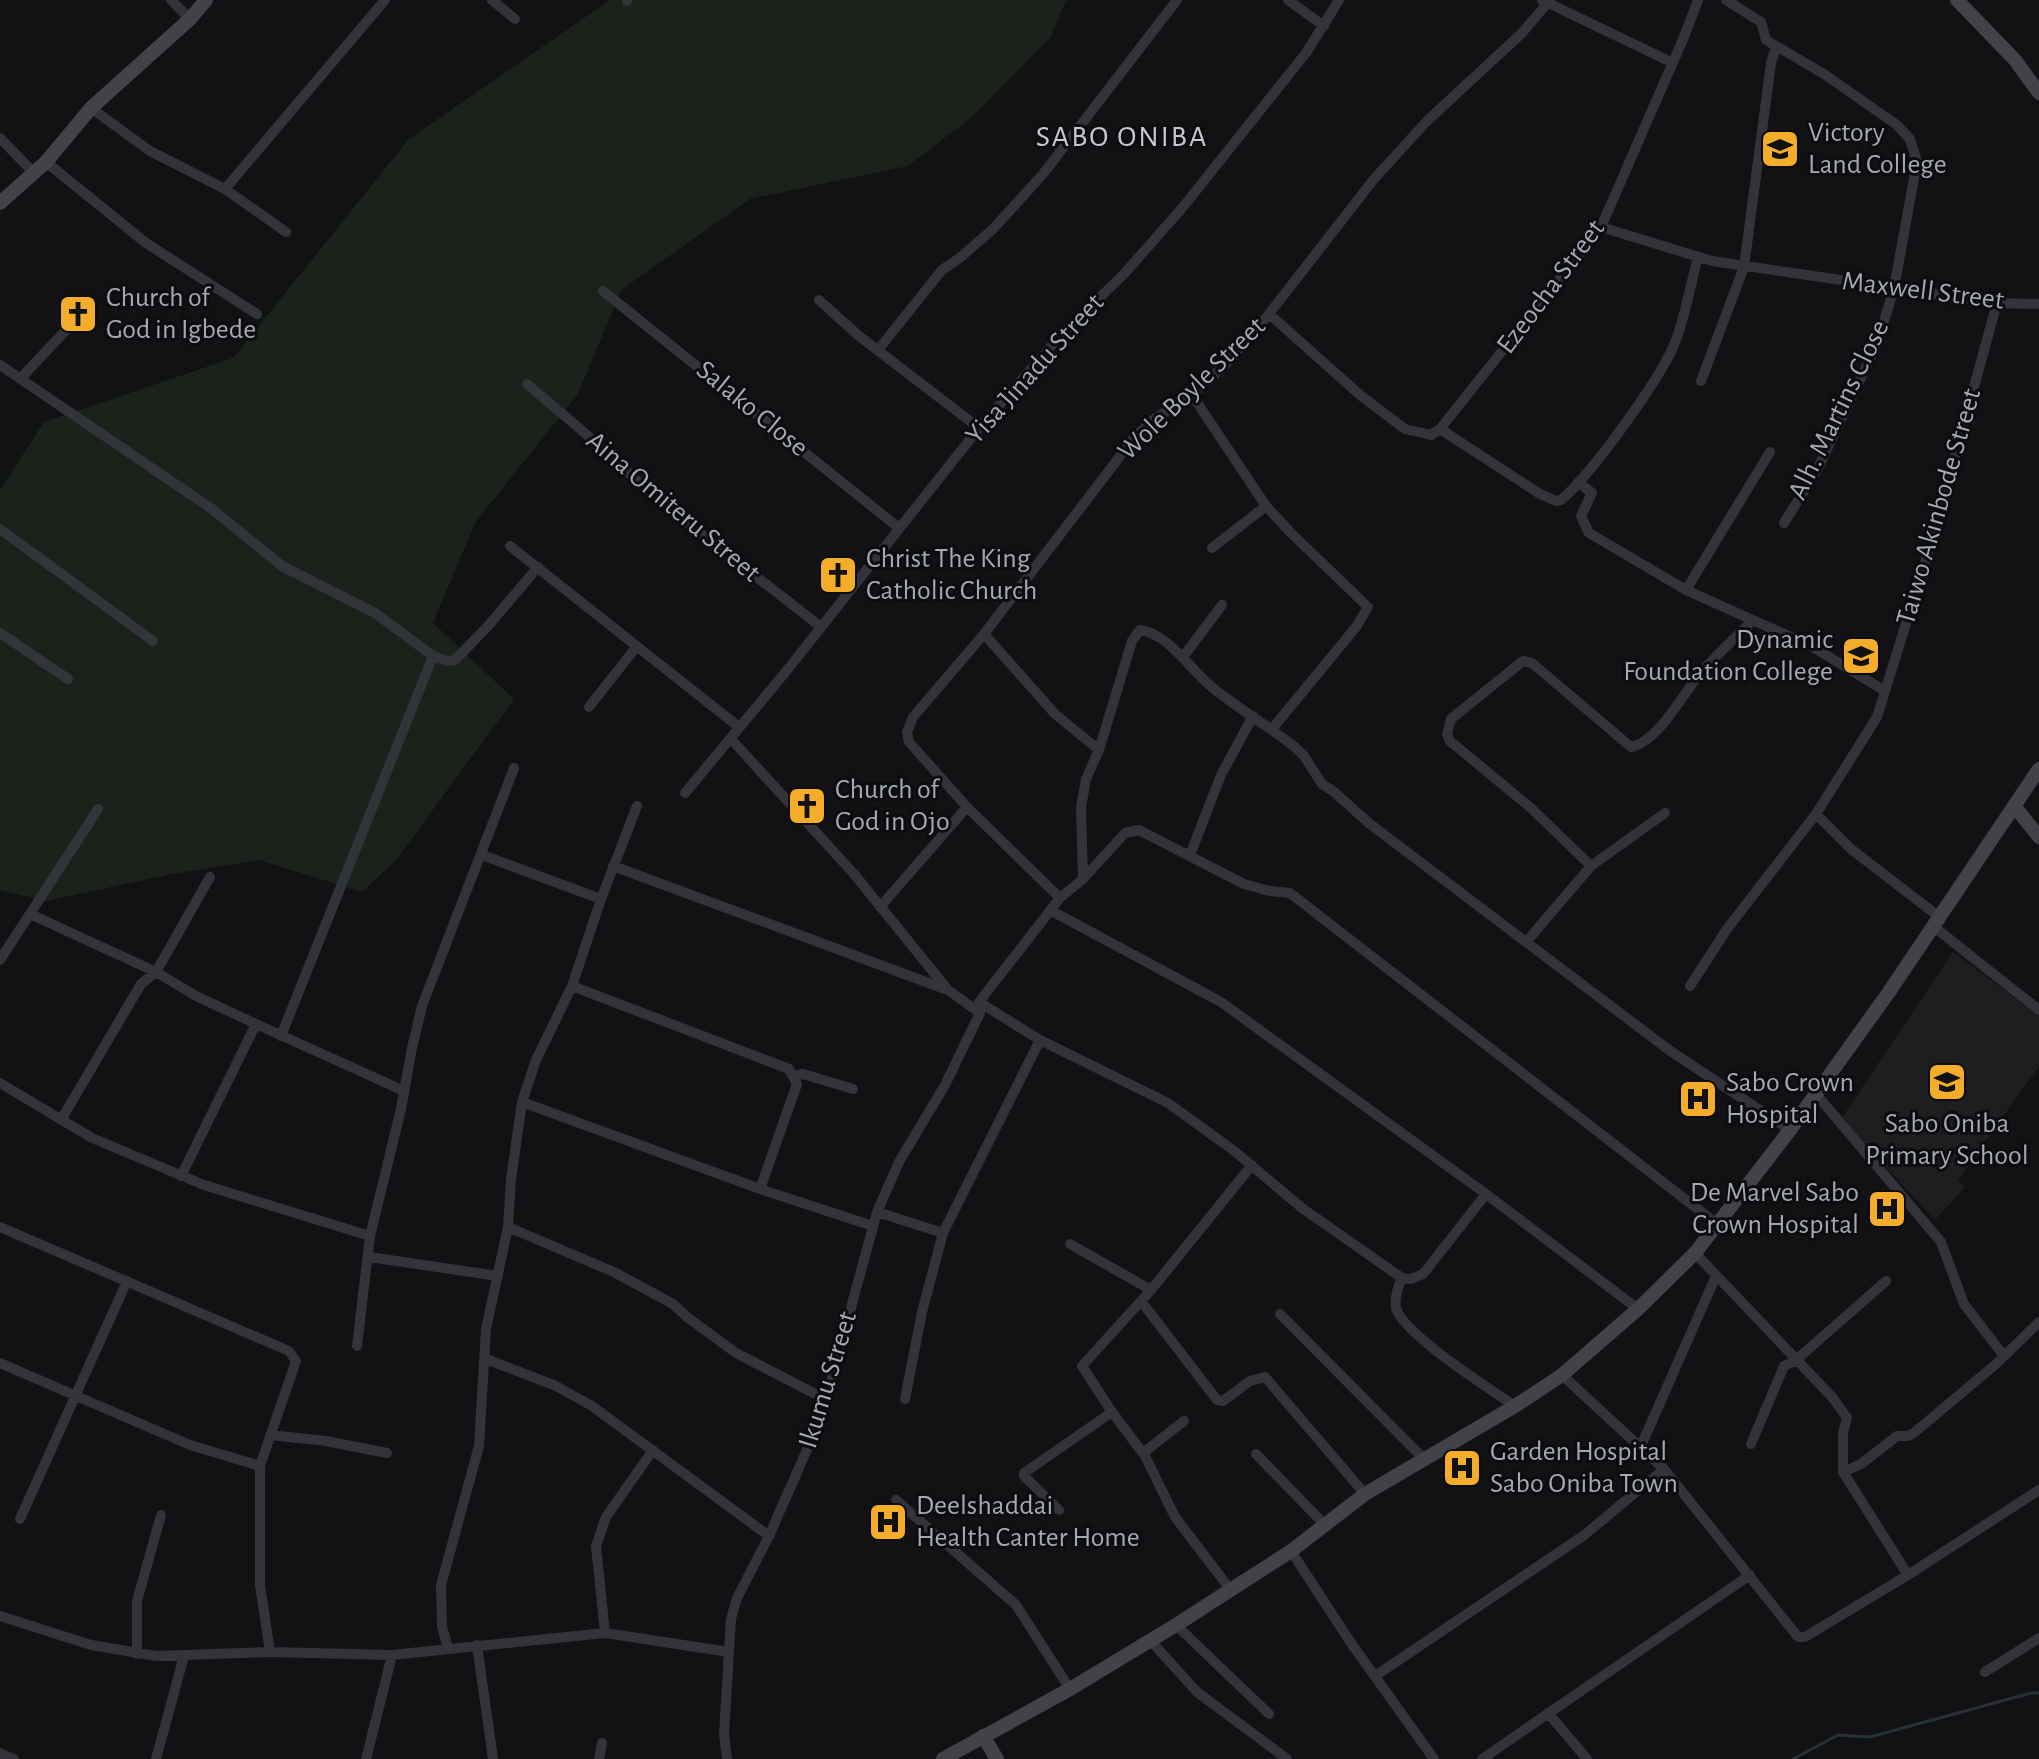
<svg xmlns="http://www.w3.org/2000/svg" width="2039" height="1759" font-family="'Alegreya Sans',sans-serif">
<rect width="100%" height="100%" fill="#121214"/>
<!-- built -->
<path fill="#1e1e21" d="M1953,952L2039,1016V1066L1958,1180L1965,1187L1935,1220L1841,1119Z"/>
<!-- green -->
<path fill="#1a221b" d="M610,0H1066L1051,37L972,117L908,166L750,199L621,290L578,394L475,523L433,623L514,699L396,860L362,892L259,860L172,874L46,901L0,890V490L44,422L233,358L409,139Z"/>
<g fill="none" stroke-linecap="round" stroke-linejoin="round">
<!-- stream -->
<path stroke="#283138" stroke-width="3" d="M1793,1759L1838,1735L1870,1737L2031,1693H2039"/>
<!-- street -->
<path stroke="#333439" stroke-width="10" d="M171,0L190,19
M492,0L515,19
M627,0V1
M1288,0L1324,26
M1542,0L1673,63
M1726,0L1761,22L1766,40L1824,74L1897,125L1910,139L1917,162L1894,288L1878,342L1817,470L1784,523
M91,108L150,151L225,189L385,0
M0,138L34,173
M46,162L146,243L257,314
M225,189L286,232
M1601,227L1712,261L1997,303L2039,304
M603,291L899,528
M819,300L859,336L979,428
M1269,314L1360,395L1405,429L1431,435L1440,429L1540,494L1556,501L1561,500C1590,476 1663,376 1676,340C1685,316 1691,283 1698,257
M878,350L942,270L961,257L993,229L1043,174L1177,0
M0,365L212,509L282,566L375,613L433,656L447,661L455,660L488,626L538,567
M20,379L83,312
M1701,381L1744,267L1771,63L1776,47
M527,384L593,440L653,496L821,627
M1192,395L1266,506L1291,533L1368,607L1356,627L1272,729
M1440,429L1601,227L1684,37L1698,0
M1592,493L1581,516L1589,533L1686,590L1813,647L1885,691
M0,529L153,641
M510,546L739,727
M1212,548L1266,506
M1686,590L1770,452
M0,633L68,679
M1183,657L1222,605
M589,707L637,646
M731,739L854,874L948,990L980,1013
M1099,750L1132,641L1140,630C1168,633 1191,671 1213,688C1239,709 1268,726 1295,747L1304,756L1322,784L1333,791L1370,824L1669,1050L1790,1130
M685,793L788,669L979,428L1060,336L1124,274L1183,207L1306,53L1339,0
M1816,814L1851,849L1938,916
M482,855L601,899
M1190,855L1221,775L1253,716
M613,866L945,989
M1591,866L1531,808L1450,741L1447,734L1451,719L1523,661L1532,663L1631,747C1658,742 1682,695 1699,675C1715,656 1734,639 1752,621
M1083,879L1125,833L1139,830L1244,884L1269,891L1290,893L1717,1224
M1060,898L967,807L909,742L907,732L913,717L984,634L1134,438L1153,420L1192,395L1226,364L1269,314L1374,179L1427,121L1522,33L1550,0
M880,907L967,807
M1050,910L1221,1002L1486,1194L1638,1309
M30,914L156,972L196,996L256,1024
M1933,926L2039,1010
M1527,941L1591,866L1665,813
M0,960L98,809
M572,986L789,1069L797,1084L760,1189
M1690,986L1727,929L1816,814L1877,717L1934,533L1997,303
M281,1036L433,656
M1040,1040L1168,1103L1233,1150L1302,1208L1402,1278L1411,1279L1423,1274L1486,1194
M794,1076L803,1074L853,1089
M0,1083L92,1138L204,1185L370,1236
M1816,1094L1941,1242L1964,1304L2004,1356
M522,1102L760,1189L873,1226
M61,1120L141,984L156,972L210,877
M181,1176L256,1024L404,1091
M877,1212L943,1233
M0,1227L289,1351L296,1361L260,1466V1585L270,1652
M508,1227L614,1272L673,1304L687,1317L736,1353L827,1400
M1070,1244L1151,1290
M1695,1253L1833,1398L1847,1418L1843,1433V1472L1908,1575
M369,1257L498,1276
M1402,1278C1398,1287 1394,1298 1396,1308C1403,1334 1490,1389 1515,1406
M1141,1301L1217,1400L1223,1401L1250,1381L1265,1377L1365,1494
M1280,1314L1423,1458
M357,1346L370,1236L401,1109L412,1048L422,1006L514,768
M486,1359L556,1386L592,1406L769,1536
M0,1363L190,1445L260,1466
M1562,1375L1664,1469L1798,1637H1805L1908,1575L2039,1490
M905,1399L922,1312L943,1233L1040,1040L979,1002
M270,1435L326,1441L387,1453
M1751,1444L1784,1366L1795,1361L1886,1281
M1641,1446L1716,1276
M1143,1453L1184,1421
M1256,1454L1325,1525
M1843,1472L1861,1464L1897,1436H1908L1915,1432L1995,1365L2039,1322
M896,1500L1016,1605L1070,1689
M1059,1510L1024,1476V1473L1112,1412
M20,1519L127,1281
M1291,1551L1351,1643L1434,1759
M1230,1589L1175,1517L1145,1456L1112,1412L1082,1366L1151,1290L1252,1165
M0,1616L91,1645L156,1656L270,1652L392,1655L605,1633L729,1652
M1176,1625L1269,1714
M605,1633L596,1546L606,1517L653,1450
M1150,1640L1197,1692L1287,1759
M477,1645L493,1759
M448,1649L442,1626L441,1585L479,1446L486,1329L508,1227L511,1179L522,1102L536,1060L572,986L601,899L637,806
M137,1654V1601L161,1515
M1985,1672L2039,1638
M1375,1676L1583,1536L1664,1469
M1548,1713L1587,1759
M0,1753L14,1759
M156,1759L184,1656
M366,1759L392,1655
M599,1759L602,1743
M727,1759L724,1734L731,1619L737,1598L769,1536L821,1418L877,1212L899,1162L945,1085L980,1013L979,1002L1060,898L1083,879L1081,807L1086,779L1099,750L1055,714L984,634
M1482,1759L1750,1575"/>
<!-- secondary -->
<path stroke="#414349" stroke-width="14" d="M1957,0L2015,60L2039,93
M0,203L46,162L91,108L190,19L206,0
M2015,807L2039,837
M983,1736L997,1759
M943,1759L1070,1689L1176,1625L1291,1551L1365,1494L1515,1406L1562,1375L1638,1309L1695,1253L1790,1130L1889,992L2039,769"/>
<!-- street-bridge -->
<path stroke="#333439" stroke-width="10" d="M1578,482L1592,493"/>
</g>
<!-- icons -->
<defs>
<symbol id="school-square" viewBox="-11 -11 22 22"><rect x="-9" y="-9" width="18" height="18" rx="4" fill="#f3ad2b" stroke="#0d0d0f"/><path d="M0-5L7-2L0 1L-7-2ZM-4 1L0 2.5L4 1V4Q0 6-4 4Z" fill="#111"/></symbol>
<symbol id="church-square" viewBox="-11 -11 22 22"><rect x="-9" y="-9" width="18" height="18" rx="4" fill="#f3ad2b" stroke="#0d0d0f"/><path d="M-1.2-6h2.4v3.5h3.3v2.4h-3.3V6h-2.4V-.1h-3.3v-2.4h3.3Z" fill="#111"/></symbol>
<symbol id="hospital-square" viewBox="-11 -11 22 22"><rect x="-9" y="-9" width="18" height="18" rx="4" fill="#f3ad2b" stroke="#0d0d0f"/><path d="M-5-5h3v3.5h4V-5h3V5h-3V1.5h-4V5h-3Z" fill="#111"/></symbol>
</defs>
<g fill-rule="evenodd">
<use href="#school-square" x="1758" y="127" width="44" height="44"/>
<use href="#church-square" x="56" y="292" width="44" height="44"/>
<use href="#church-square" x="816" y="553" width="44" height="44"/>
<use href="#school-square" x="1839" y="634" width="44" height="44"/>
<use href="#church-square" x="785" y="784" width="44" height="44"/>
<use href="#school-square" x="1925" y="1060" width="44" height="44"/>
<use href="#hospital-square" x="1676" y="1077" width="44" height="44"/>
<use href="#hospital-square" x="1865" y="1187" width="44" height="44"/>
<use href="#hospital-square" x="1440" y="1446" width="44" height="44"/>
<use href="#hospital-square" x="866" y="1500" width="44" height="44"/>
</g>
<g text-anchor="middle" dominant-baseline="central" stroke-width="6" stroke-linejoin="round" paint-order="stroke">
<!-- poi labels -->
<g font-size="28" fill="#a3a9b5" stroke="#0d0d0f" text-anchor="start">
<text x="1808" y="133">Victory<tspan x="1808" dy="32">Land College</tspan></text>
<text x="106" y="298">Church of<tspan x="106" dy="32">God in Igbede</tspan></text>
<text x="866" y="559">Christ The King<tspan x="866" dy="32">Catholic Church</tspan></text>
<text x="1833" y="640" text-anchor="end">Dynamic<tspan x="1833" dy="32">Foundation College</tspan></text>
<text x="835" y="790">Church of<tspan x="835" dy="32">God in Ojo</tspan></text>
<text x="1726" y="1083">Sabo Crown<tspan x="1726" dy="32">Hospital</tspan></text>
<text x="1947" y="1124" text-anchor="middle">Sabo Oniba<tspan x="1947" dy="32">Primary School</tspan></text>
<text x="1859" y="1193" text-anchor="end">De Marvel Sabo<tspan x="1859" dy="32">Crown Hospital</tspan></text>
<text x="1490" y="1452">Garden Hospital<tspan x="1490" dy="32">Sabo Oniba Town</tspan></text>
<text x="916" y="1506">Deelshaddai<tspan x="916" dy="32">Health Canter Home</tspan></text>
</g>
<!-- street labels -->
<g font-size="28" fill="#a3a9b5" stroke="#0d0d0f">
<text transform="translate(1551 287) rotate(-53)">Ezeocha Street</text>
<text transform="translate(1923 291) rotate(7)">Maxwell Street</text>
<text transform="translate(1035 369) rotate(-48)">Yisa Jinadu Street</text>
<text transform="translate(1192 389) rotate(-44)">Wole Boyle Street</text>
<text transform="translate(752 409) rotate(39)">Salako Close</text>
<text transform="translate(1839 410) rotate(-64)">Alh. Martins Close</text>
<text transform="translate(673 507) rotate(40)">Aina Omiteru Street</text>
<text transform="translate(1939 507) rotate(-74)">Taiwo Akinbode Street</text>
<text transform="translate(828 1380) rotate(-73)">Ikumu Street</text>
</g>
<!-- neighbourhood labels -->
<g font-size="30" letter-spacing="2" fill="#c4c8d1" stroke="#0d0d0f">
<text x="1122" y="137">SABO ONIBA</text>
</g>
</g>
</svg>
